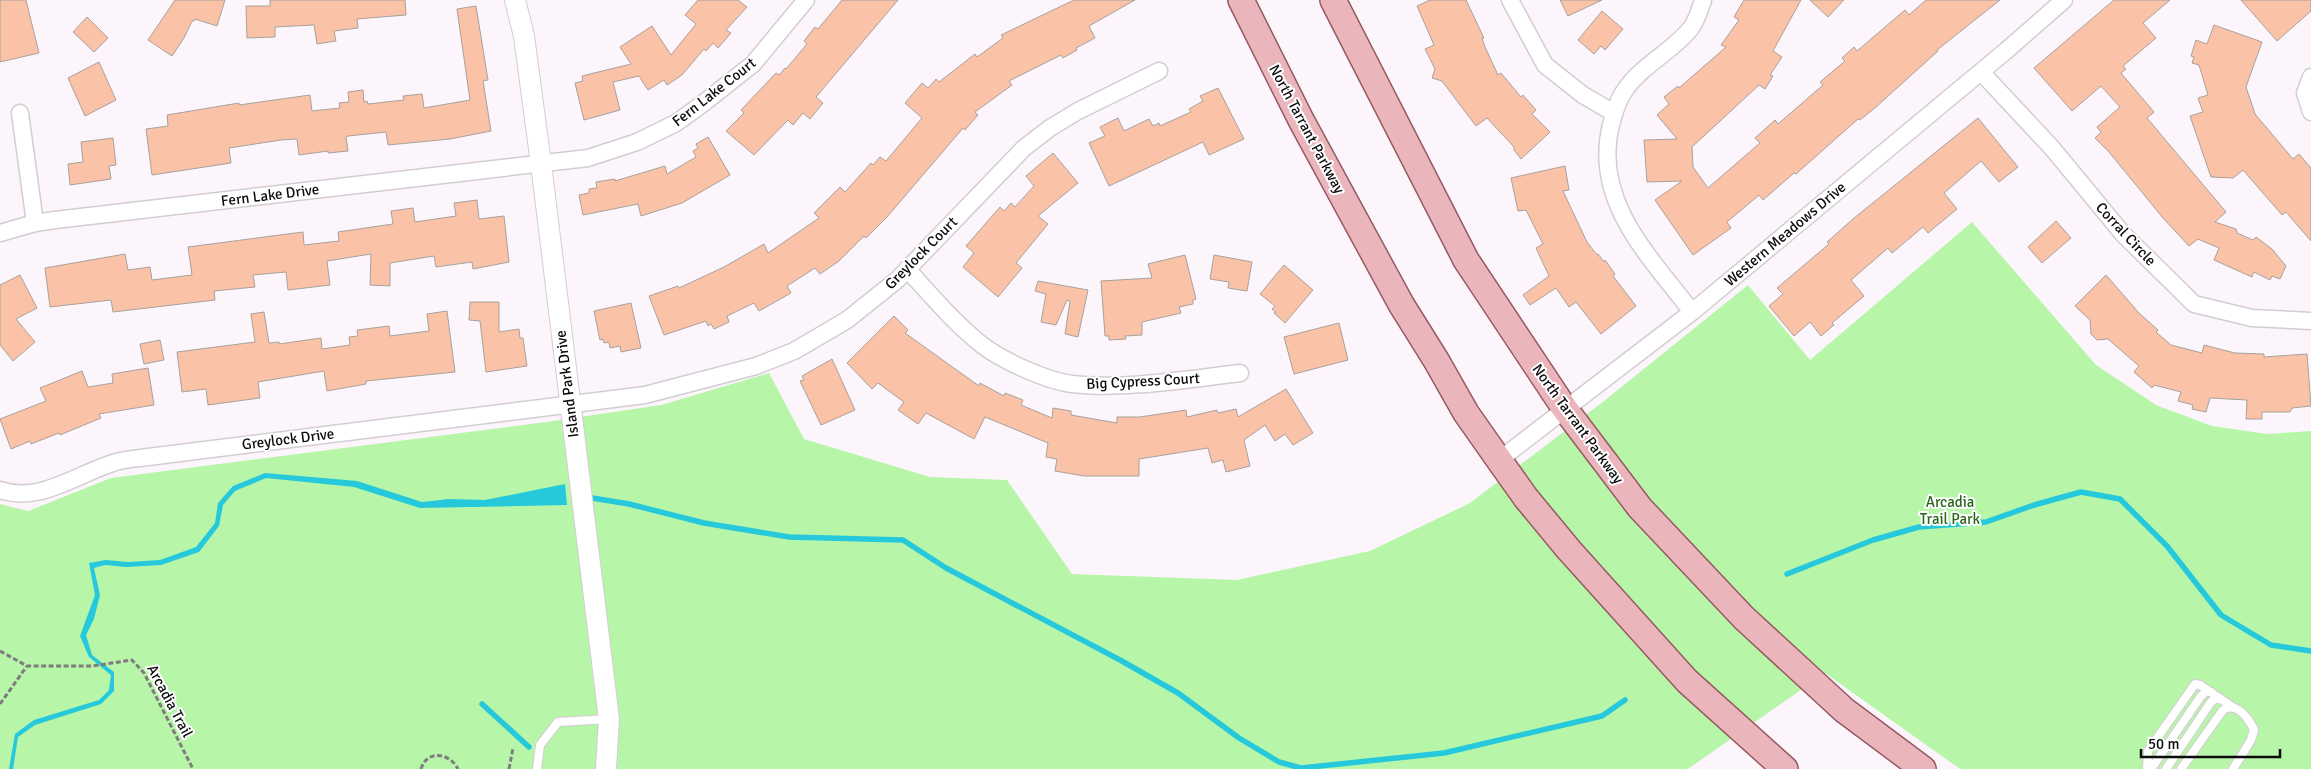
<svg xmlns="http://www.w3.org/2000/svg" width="2311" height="769" font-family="Signika,sans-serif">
<rect width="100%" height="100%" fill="#fcf6fc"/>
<!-- green -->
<path fill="#b7f5a9" d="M1972,222L2096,365L2156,405L2212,426L2267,434L2311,431V769H1960L1825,673L1688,769H0V504L28,511L111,478L546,422L661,405L769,373L804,439L930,477L1007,480L1072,574L1237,580L1370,551L1470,503L1604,401L1748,285L1810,360Z"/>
<!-- water -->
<path fill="#26c8db" d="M265,473L357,481L422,502L449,499L485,500L565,484L567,505L420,508L354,487L266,478L235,491L223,505L219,526L199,552L161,565L126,567L105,565L94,568L100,595L94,619L86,635L92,655L114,672V691L101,704L35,725L18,737L13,769H9L15,734L34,720L99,700L109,690L111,675L89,657L80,636L95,595L89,563L106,560L128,562L160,560L196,547L215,523L218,503L233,486Z"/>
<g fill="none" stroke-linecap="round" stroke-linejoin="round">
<!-- stream -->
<path stroke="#26c8db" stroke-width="5.5" d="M586,497L629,504L704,523L789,537L903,540L946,568L1120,660L1178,693L1239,738L1279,762L1301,768L1444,753L1602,716L1625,700
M1787,574L1873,540L1919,527L1986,522L2034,505L2081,492L2120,499L2167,546L2221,615L2271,645L2311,651
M482,704L529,747"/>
</g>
<!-- building -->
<path fill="#fac2a6" stroke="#a8a19d" d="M0,0H26L39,53L0,62Z
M175,0H225L217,26L195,19L194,21H192L184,38L172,56L148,40Z
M270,0H405L406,15L357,19L358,28L334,31L336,41L317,44L314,25L275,27V37L247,38L246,6H270Z
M698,0H738L747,7L726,30L731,33L718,48L713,43L706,51L704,49L682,75L667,85L664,80L648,90L639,76L613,82L620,110L584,120L575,83L583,81L582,76L631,64L620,47L652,26L671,55L696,24L685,15Z
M842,0H898L816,97L823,103L810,119L803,113L793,125L788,120L754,155L726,131L744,113L741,110L776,73L779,75L785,68L786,69L807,44L804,41L815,27L818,29Z
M1074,0H1135L1089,26L1095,38L1076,48L1077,50L1063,58L1061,55L1009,81L1012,85L975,112L978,115L965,130L963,128L887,217L866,238L864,236L839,261L820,274L815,268L787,286L791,293L759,311L754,303L727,316L729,322L714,329L711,324L708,326L706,321L664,335L649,296L678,286L679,288L724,267L764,244L768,253L819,218L814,213L840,187L845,192L871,163L873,165L880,157L886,161L922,118L905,103L922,83L928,88L936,79L939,82L975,54L977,57L1003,38L1001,35Z
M1430,0H1466L1484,38H1482L1485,47L1498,75L1501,73L1521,97L1523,95L1536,110L1532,114L1550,132L1521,159L1514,150V147L1487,118L1476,126L1442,81L1432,78L1435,69L1425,49L1434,45L1417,6Z
M1560,0H1602L1568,16Z
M1744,0H1801L1773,51L1782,57L1770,75L1773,76L1765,89L1759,85L1692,147L1693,167L1708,188L1760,143L1755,138L1775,120L1778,124L1823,85L1820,82L1845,61L1842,58L1854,47L1857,51L1905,10L1909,15L1926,0H2000L1937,50L1938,51L1876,107L1860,120L1858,119L1796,174L1794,173L1763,200L1759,195L1727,222L1731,228L1693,255L1655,200L1682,181L1647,182L1644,140L1677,139L1657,115L1669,104L1664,97L1678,86L1679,88L1726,47L1721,45L1739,20L1734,17Z
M1810,0H1844L1828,17Z
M2114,0H2170L2143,23L2156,38L2123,66L2126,69L2121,73L2154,112L2147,118L2226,212L2215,222L2236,229L2237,233L2253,240L2256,237L2272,249L2286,266L2280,279L2272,276L2270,280L2254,272L2252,277L2214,260L2219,248L2198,239L2189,246L2163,218L2109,152L2095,138L2101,132L2097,127L2120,107L2101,86L2072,111L2034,68Z
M2241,0H2311V11L2277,41Z
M476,6L488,80L483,81L491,131L450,139L388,145L386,132L348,136L346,137L348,151L328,153V151L299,155L297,139L281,140L229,148L231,163L152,175L146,129L168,126L167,115L239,103V105L310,95L312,111L340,108L339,103L349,102L348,92L363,90L364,102L367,101L368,104L404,100L403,96L422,94L424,108L470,100L457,9Z
M1602,11L1623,29L1605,50L1601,46L1594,54L1578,40Z
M87,17L108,38L94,52L73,32Z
M2214,25L2262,42L2246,87L2255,114L2293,159L2299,154L2311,168V241L2286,212L2282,215L2243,170L2233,178L2211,177L2190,116L2203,112L2198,98L2208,95L2199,65L2192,63L2194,57L2191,56L2196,40L2207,44Z
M99,62L116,100L85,116L68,78Z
M1218,88L1244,139L1209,155L1203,142L1109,186L1089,143L1105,136L1100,127L1118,118L1124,131L1149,119L1153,126L1159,123L1160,126L1191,112L1189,109L1203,101L1200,96Z
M1978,118L2018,167L1999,182L1981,161L1944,193L1957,209L1928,233L1923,227L1892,253L1888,248L1851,280L1864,296L1832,323L1834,325L1821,336L1810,322L1794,336L1769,306L1783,294L1777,288L1829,244L1827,242L1853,219Z
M708,137L730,175L682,203L641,216L638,204L583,215L579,195L589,193V189L597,188L596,182L615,179V181L665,166L667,174L696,157L693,151L698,148L696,144Z
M113,138L116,165L109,166L111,179L70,185L68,164L83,162L81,142Z
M1053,153L1078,183L1038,216L1048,224L1016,263L1022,268L998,297L963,267L974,253L966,246L1000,207L1004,211L1011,203L1015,207L1034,186L1026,176Z
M1565,166L1569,190L1563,191L1587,242L1597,255L1598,254L1604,262L1605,260L1615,274L1613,276L1636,306L1601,334L1576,302L1569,307L1556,288L1530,305L1523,295L1549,276L1536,248L1543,244L1526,210L1518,211L1511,178Z
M477,200L479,219L504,216L509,262L473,269L472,262L436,267L434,256L390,263V286L370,285L371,254L327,261L330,285L288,290L286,272L253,275L255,287L214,291L215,300L113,312L111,300L50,307L45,268L125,254L128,270L150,267L152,280L192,275L188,247L303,232L304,245L339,241L338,232L393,224L391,211L413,208L415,222L456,216L454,203Z
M2056,221L2071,238L2042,263L2028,247Z
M1185,255L1196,299L1193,300V304L1179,307L1181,313L1142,322V335L1125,336L1126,339L1109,340V336H1105L1101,281L1152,278L1148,264Z
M1214,255L1252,262L1247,291L1228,288L1229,282L1210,279Z
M1284,265L1313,290L1285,323L1274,313L1276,312L1272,309L1275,306L1260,294Z
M20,275L37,308L16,319L35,342L13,361L0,345V285Z
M2106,275L2139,313L2158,330L2156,332L2171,345L2202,353L2204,345L2235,353L2264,354V357L2307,354L2311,406L2292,408L2290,412H2262V419H2246L2247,400L2210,398L2206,412L2192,409L2193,405L2178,401L2181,392L2154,385L2152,388L2134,372L2139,366L2108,339L2097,340L2091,334L2090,320L2075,306Z
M1038,281L1088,290L1078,337L1065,334L1070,301L1067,300L1056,325L1041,322L1046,294L1035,291Z
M470,302H499V332L519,329L520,338H523L527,366L486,372L480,321L469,320Z
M631,303L641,348L621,352L620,346L610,348L609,342L604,343L603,339L600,340L594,311Z
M447,311L455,372L366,381V384L327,391L324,371L258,382L260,398L208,405L206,389L182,392L177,352L255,342L251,314L264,312L269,343L279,342V344L321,338L322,349L350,345L349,337L358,336L357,330L389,326L390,336L429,331L427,314Z
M894,316L908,330L905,333L979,386L980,383L1004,396L1005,393L1023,400L1021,405L1052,418L1053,408L1071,411V415L1117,423V417H1140L1186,410L1187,417L1217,410L1218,413L1236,409L1238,417L1286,389L1313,433L1293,445L1285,434L1275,441L1265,425L1244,440L1250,466L1226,472L1223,460L1212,463L1208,448L1139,459V476H1084L1055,471L1057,459L1046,457L1048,443L985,417L974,439L926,413L918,424L898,410L904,402L878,383L872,389L847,363Z
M1339,323L1348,360L1294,374L1284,337Z
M160,340L164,360L144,364L140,344Z
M832,359L855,410L821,425L800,381L804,380L802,376Z
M148,368L154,405L99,414L101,418L60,435L59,433L31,444L30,441L11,449L0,419L46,401L40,388L82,371L88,387L113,383L112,374Z"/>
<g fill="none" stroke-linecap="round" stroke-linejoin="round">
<defs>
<path id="service" d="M537,769L540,745L558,722L609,719
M2147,769L2148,751L2195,684L2200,685L2234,708
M2151,769L2201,696L2206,692H2211
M2166,769L2211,702L2215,699H2221
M2181,769L2223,710C2237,701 2249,719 2254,730L2251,740L2233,769"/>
<path id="minor" d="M1510,0L1545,65L1583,95L1614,113
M1981,72L2052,148L2123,234L2194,304L2252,318L2311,321
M2311,77L2305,93L2311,112
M20,113L35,223
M0,233L35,223L55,220L588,158L637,142L676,123L701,105L753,64L806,0
M907,269C931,295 954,323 982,345C1003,361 1047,381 1072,384C1125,390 1188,379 1240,373
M1692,312C1651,258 1594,203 1610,129C1613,116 1617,101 1625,90C1642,65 1673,51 1691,28C1697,20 1700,9 1703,0
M1499,460L1692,312L2007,50L2064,0
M0,490C39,503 74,476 110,464C119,460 130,459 140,458L645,395L756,366L794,351L847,320L897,280L1024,148L1050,128L1078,111L1159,71"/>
<path id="tertiary" d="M515,0L524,36L541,164L609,719L606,769"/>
<path id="primary" d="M1241,0L1301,120L1401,304L1436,360L1466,413L1499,460L1526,498L1569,550L1687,681L1785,769
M1333,0L1466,260L1565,409L1640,508L1744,618L1844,710L1923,769"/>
</defs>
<!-- service casing -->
<use href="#service" stroke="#d3cdd3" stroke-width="10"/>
<!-- minor casing -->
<use href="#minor" stroke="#d3cdd3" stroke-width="19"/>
<!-- tertiary casing -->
<use href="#tertiary" stroke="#d3cdd3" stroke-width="22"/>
<!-- primary casing -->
<use href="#primary" stroke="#955a62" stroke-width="28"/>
<!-- path -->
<path stroke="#7f7b7f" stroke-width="3" stroke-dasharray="5 2.5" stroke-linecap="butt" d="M0,651L27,666H92L132,660L144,673L193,769
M0,704L27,666
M421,769C427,749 450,753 458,769
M509,769L513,748"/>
<!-- service -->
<use href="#service" stroke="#fff" stroke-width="8"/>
<!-- minor -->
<use href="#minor" stroke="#fff" stroke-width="16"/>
<!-- tertiary -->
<use href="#tertiary" stroke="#fff" stroke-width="20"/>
<!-- primary -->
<use href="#primary" stroke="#ebb5bc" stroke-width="25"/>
</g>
<g text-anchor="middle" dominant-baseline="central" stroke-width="4" stroke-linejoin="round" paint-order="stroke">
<!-- street labels -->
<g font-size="15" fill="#0d0b0d" stroke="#fff">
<text transform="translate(714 92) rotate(-38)">Fern Lake Court</text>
<text transform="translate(1307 129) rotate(62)">North Tarrant Parkway</text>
<text transform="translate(270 195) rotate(-7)">Fern Lake Drive</text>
<text transform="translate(1785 234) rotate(-40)">Western Meadows Drive</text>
<text transform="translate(2126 234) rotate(47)">Corral Circle</text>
<text transform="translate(921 253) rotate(-45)">Greylock Court</text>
<text transform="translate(1143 381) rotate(-3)">Big Cypress Court</text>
<text transform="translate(567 384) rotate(-97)">Island Park Drive</text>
<text transform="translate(1578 424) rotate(54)">North Tarrant Parkway</text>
<text transform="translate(288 439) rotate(-7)">Greylock Drive</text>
<text transform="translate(170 701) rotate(62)">Arcadia Trail</text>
</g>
<!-- park labels -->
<g font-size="15" fill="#2a6519" stroke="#fff">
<text x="1950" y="502">Arcadia<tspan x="1950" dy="17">Trail Park</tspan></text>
</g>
</g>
<!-- scale -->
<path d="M2141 749v8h139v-8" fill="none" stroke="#0d0b0d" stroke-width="2.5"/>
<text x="2148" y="749" font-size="15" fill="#0d0b0d" stroke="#ffffff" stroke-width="4" paint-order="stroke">50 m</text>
</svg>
